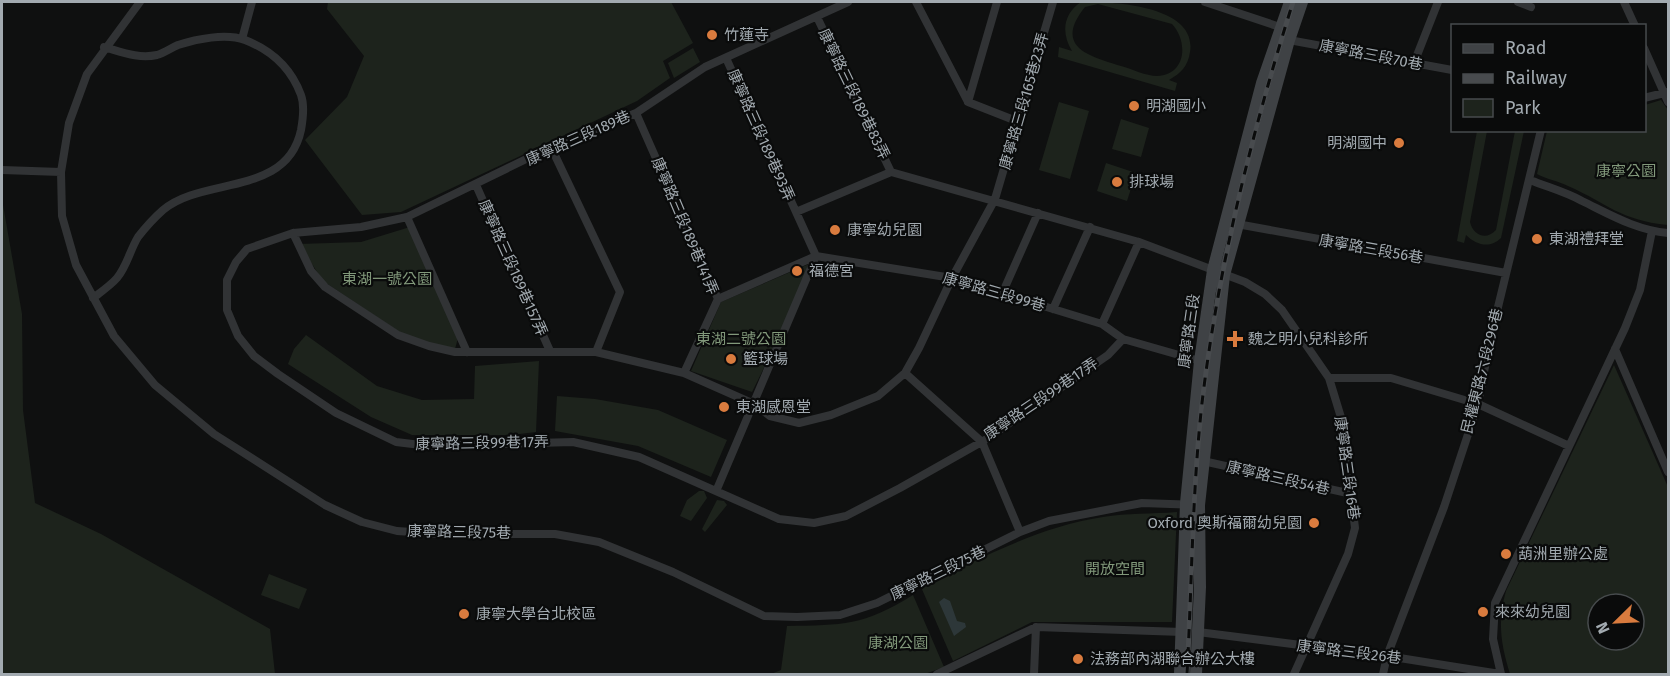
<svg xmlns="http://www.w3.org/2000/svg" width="1670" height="676" font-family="'Fira Sans','Noto Sans TC',sans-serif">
<rect width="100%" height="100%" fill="#0f1010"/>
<!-- green -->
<path fill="#1d231c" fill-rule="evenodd" d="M328,2H671L693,43L663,61L670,78L637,101L401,212L362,215L305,140L347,97L364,56L327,9Z
M1081,2C1111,1 1198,5 1190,52C1188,66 1181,73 1169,80L1177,83L1175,91L1058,57L1059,47L1072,51C1061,33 1063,14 1081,2ZM1098,4L1172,24C1188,41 1187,75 1157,76C1146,76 1132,69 1121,66C1089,56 1053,47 1085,7Z
M693,48L700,62L674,78L668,63Z
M1661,100L1668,110V225C1619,220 1609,204 1568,186C1558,181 1546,179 1537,174L1547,131L1644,130L1645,105Z
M1059,102L1089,111L1070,179L1039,170Z
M1121,119L1149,128L1141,157L1112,149Z
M1477,131H1487L1470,222C1473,235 1486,241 1496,230L1515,131H1524L1501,238C1490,249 1476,245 1466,235L1464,243L1457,241Z
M1106,163L1136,173L1127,201L1097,191Z
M2,199L22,314L23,410L35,503L101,534L270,629L275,674H2Z
M410,227L458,338L455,349L419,345L323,281L299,244L361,242Z
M809,264L814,267L752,392L691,371L721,302Z
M306,335L377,386L422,400L474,399L475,366L539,361L536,432L511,435H412L371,417L288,364L294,349Z
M1614,365L1668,487V674H1510C1501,645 1497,621 1506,591ZM1598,604H1634V640H1598Z
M557,396L595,399L658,410L727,440L711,477L638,446L555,431Z
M699,491H704L707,498L691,521L680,516L687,500Z
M717,500L724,501L727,505L705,532L702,529Z
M1177,512L1172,622H1032L953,661L921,587C980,559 1037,527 1103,517C1127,513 1152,514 1177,512Z
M269,574L307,589L299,609L261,595Z
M913,595L944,667L925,674H771L781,670L787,626C843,625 863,626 913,595Z"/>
<!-- water -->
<path fill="#2d3739" d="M944,598L950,601L957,621L965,623L966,627L954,636L939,602Z"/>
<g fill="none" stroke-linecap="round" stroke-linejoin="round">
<!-- street -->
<path stroke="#313335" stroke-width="8" d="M140,2L87,74L69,123L61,172L62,216L76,265L114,336L155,385L214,434L325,505L362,522L397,531L442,534H555L599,542L673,572L764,616L797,617L840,615L877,603L1020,532L1049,521L1142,503L1199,505
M848,2L705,67L636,113L551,147L407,217L361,227L293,233L247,249L236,262L227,280V310L238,336L254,356L278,374L336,413L396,442L429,446L573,442L639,457L779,519L814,523L846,516L900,488L985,440L1108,355L1123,339
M916,2L968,102L1019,122
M1205,2L1280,27
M1518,2L1531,7
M1624,2L1635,26
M817,17L891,172
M242,39L252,2
M1289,40L1452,70
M1644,48L1668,102
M726,58L816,256
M1414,63L1438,2
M1644,98L1668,92
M968,102L997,2
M636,113L718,299L684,373
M551,147L620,292L596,352
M2,170L61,172
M891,172L1139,242L1245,282L1265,294L1282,310L1329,378L1343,424L1355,528L1348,554L1294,674
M1530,180C1547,187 1566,192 1582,201C1611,215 1636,230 1668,233
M476,185L550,351
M796,212L891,172
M407,217L467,352
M1237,224L1506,273
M293,233L311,271L325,287L398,335L429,346L455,352H596L684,373L754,404L770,416L799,423L831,415L878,396L905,373L919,348L952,278L995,199L1053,2
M1002,294L1038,213
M93,298C101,292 111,285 117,278C127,266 130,250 138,237C145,228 154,218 163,210C203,176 287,197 301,130C303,119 305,106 301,95C291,68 271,50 245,40C226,33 196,39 178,45C171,48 164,53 157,55C138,59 122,52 104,47
M718,299L816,256L952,278L1102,324L1123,339L1200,361
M1053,309L1090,227
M1102,324L1139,242
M1615,349L1668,472
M905,373L982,442L1020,532
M1329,378H1391L1478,404L1569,446
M1203,461L1352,494
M717,489L816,256
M1198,632L1387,656L1500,674
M937,674L1036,627L1182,632
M1034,674L1036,627
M1383,674L1387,656L1444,507L1478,404L1490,340L1541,130
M1501,674L1493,639L1495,603L1625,328L1640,290L1652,231"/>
<!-- secondary -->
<path stroke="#3f4245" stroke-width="12" d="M1180,674L1186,503L1200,361L1213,270L1262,83L1290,2
M1196,674L1200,587L1199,505L1224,275L1289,40L1302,2"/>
<defs>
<path id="rail" d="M1187,674C1192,584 1192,493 1202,403C1218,267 1252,132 1293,2"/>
</defs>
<!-- rail casing -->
<use href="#rail" stroke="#484b4e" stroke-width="5"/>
<!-- rail -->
<use href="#rail" stroke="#0a0b0b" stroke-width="3" stroke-dasharray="9" stroke-linecap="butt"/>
</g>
<!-- markers -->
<g fill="#d97b3e" stroke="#0a0b0b" stroke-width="2">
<circle cx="712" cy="35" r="6"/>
<circle cx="1134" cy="106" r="6"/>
<circle cx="1399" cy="143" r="6"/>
<circle cx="1117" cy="182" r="6"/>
<circle cx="835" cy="230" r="6"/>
<circle cx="1537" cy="239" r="6"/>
<circle cx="797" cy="271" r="6"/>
<path d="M1232 330h6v6h6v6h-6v6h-6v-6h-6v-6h6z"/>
<circle cx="731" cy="359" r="6"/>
<circle cx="724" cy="407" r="6"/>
<circle cx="1314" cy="523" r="6"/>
<circle cx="1506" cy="554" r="6"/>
<circle cx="1483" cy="612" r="6"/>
<circle cx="464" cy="614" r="6"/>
<circle cx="1078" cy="659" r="6"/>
</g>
<g text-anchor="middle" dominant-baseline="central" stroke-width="4.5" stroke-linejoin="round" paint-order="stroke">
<!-- poi labels -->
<g font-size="15" fill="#a2aab0" stroke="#0a0b0b" text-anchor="start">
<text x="724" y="35">竹蓮寺</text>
<text x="1146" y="106">明湖國小</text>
<text x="1387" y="143" text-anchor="end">明湖國中</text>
<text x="1129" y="182">排球場</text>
<text x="847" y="230">康寧幼兒園</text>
<text x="1549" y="239">東湖禮拜堂</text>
<text x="809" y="271">福德宮</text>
<text x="1248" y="339">魏之明小兒科診所</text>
<text x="743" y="359">籃球場</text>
<text x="736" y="407">東湖感恩堂</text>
<text x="1302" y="523" text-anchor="end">Oxford 奧斯福爾幼兒園</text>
<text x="1518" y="554">葫洲里辦公處</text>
<text x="1495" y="612">來來幼兒園</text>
<text x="476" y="614">康寧大學台北校區</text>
<text x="1090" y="659">法務部內湖聯合辦公大樓</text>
</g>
<!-- street labels -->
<g font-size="15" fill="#a2aab0" stroke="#0a0b0b">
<text transform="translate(1371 55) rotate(11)">康寧路三段70巷</text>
<text transform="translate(854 94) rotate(64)">康寧路三段189巷83弄</text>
<text transform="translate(1024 101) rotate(-74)">康寧路三段165巷23弄</text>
<text transform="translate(761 135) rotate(66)">康寧路三段189巷93弄</text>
<text transform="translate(578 138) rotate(-24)">康寧路三段189巷</text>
<text transform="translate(685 226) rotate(67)">康寧路三段189巷141弄</text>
<text transform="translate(1371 249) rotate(10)">康寧路三段56巷</text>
<text transform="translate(513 268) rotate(66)">康寧路三段189巷157弄</text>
<text transform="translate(994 292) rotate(16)">康寧路三段99巷</text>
<text transform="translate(1189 331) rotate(-82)">康寧路三段</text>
<text transform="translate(1482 371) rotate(-76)">民權東路六段296巷</text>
<text transform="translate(1041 399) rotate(-34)">康寧路三段99巷17弄</text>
<text transform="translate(482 443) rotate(-1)">康寧路三段99巷17弄</text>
<text transform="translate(1347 468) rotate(82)">康寧路三段16巷</text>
<text transform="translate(1278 478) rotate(13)">康寧路三段54巷</text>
<text transform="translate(459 532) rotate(1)">康寧路三段75巷</text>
<text transform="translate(938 573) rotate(-26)">康寧路三段75巷</text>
<text transform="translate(1349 652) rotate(7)">康寧路三段26巷</text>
</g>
<!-- park labels -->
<g font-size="15" fill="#82997b" stroke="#0a0b0b">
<text x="1626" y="171">康寧公園</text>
<text x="387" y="279">東湖一號公園</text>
<text x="741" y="339">東湖二號公園</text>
<text x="1115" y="569">開放空間</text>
<text x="898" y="643">康湖公園</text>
</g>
</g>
<!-- border -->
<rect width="1670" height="676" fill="none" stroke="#a2aab0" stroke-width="6"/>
<!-- legend -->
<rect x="1451" y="24" width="195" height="108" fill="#0a0b0b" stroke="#474b4d" stroke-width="1.5"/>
<rect x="1463" y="44" width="30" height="9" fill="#3f4245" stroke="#474b4d" stroke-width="1.5"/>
<text x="1505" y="54" font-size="18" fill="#a2aab0">Road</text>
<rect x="1463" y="74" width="30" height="9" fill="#484b4e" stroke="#474b4d" stroke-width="1.5"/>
<text x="1505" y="84" font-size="18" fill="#a2aab0">Railway</text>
<rect x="1463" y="99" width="30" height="18" fill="#1d231c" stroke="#474b4d" stroke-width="1.5"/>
<text x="1505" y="114" font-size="18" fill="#a2aab0">Park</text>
<!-- north arrow -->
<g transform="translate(1616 622) rotate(246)"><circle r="28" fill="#0a0b0b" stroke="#474b4d" stroke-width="1.5"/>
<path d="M0-4.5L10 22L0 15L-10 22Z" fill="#d97b3e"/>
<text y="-9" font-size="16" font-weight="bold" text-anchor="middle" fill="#a2aab0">N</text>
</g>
</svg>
